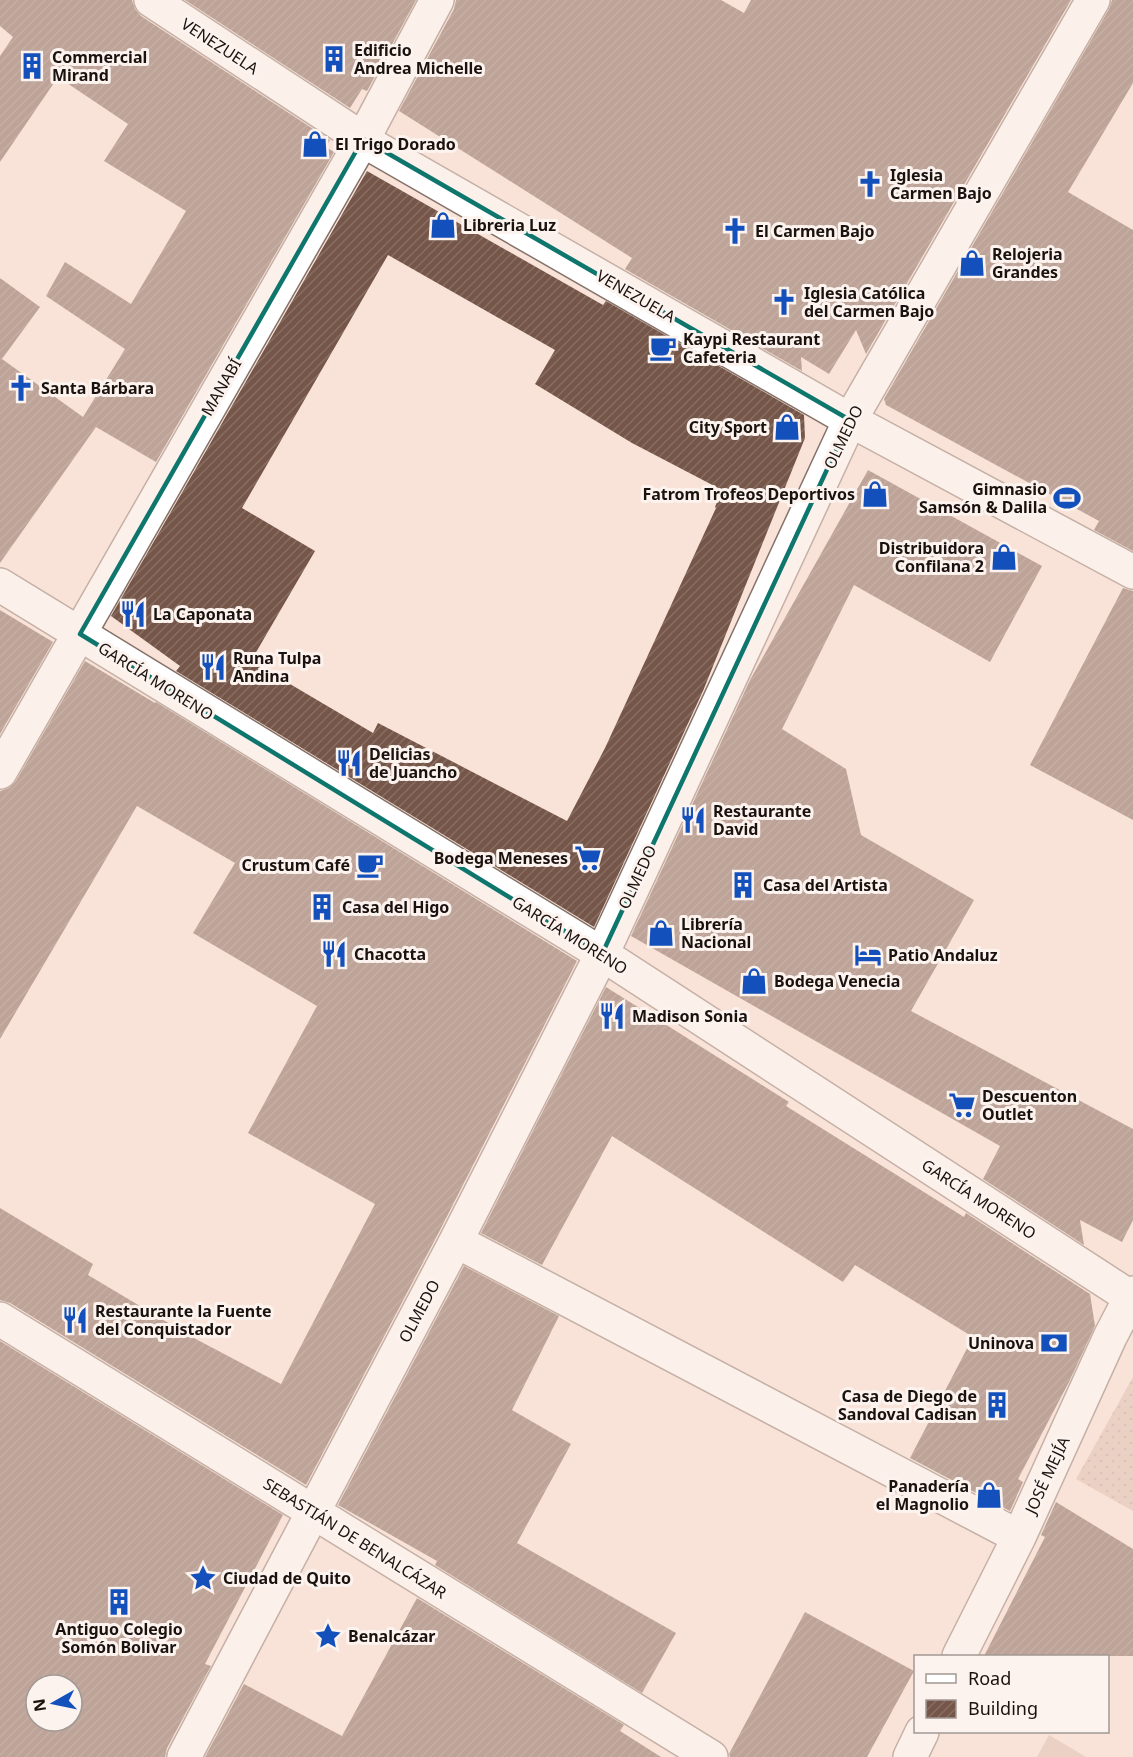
<svg xmlns="http://www.w3.org/2000/svg" width="1133" height="1757" font-family="'Noto Sans',sans-serif">
<defs>
<pattern id="grass-dots" width="8" height="8" patternUnits="userSpaceOnUse" patternTransform="scale(1.5)"><rect width="8" height="8" fill="#d9b8aa"/><path d="M2 2h.1M6 6h.1" fill="none" stroke="#ba9d91" stroke-width="1.8" stroke-linecap="round"/></pattern>
<pattern id="building-hatch" width="6" height="6" patternUnits="userSpaceOnUse" patternTransform="scale(1.5)"><rect width="6" height="6" fill="#755649"/><path d="M-1 1l2-2M0 6l6-6M5 7l2-2" fill="none" stroke="#866e64"/></pattern>
</defs>
<rect width="100%" height="100%" fill="#f9e3d9"/>
<!-- grass -->
<path fill="url(#grass-dots)" d="M1133,1377V1511L1076,1479Z"/>
<!-- garden -->
<path fill="#d9b8aa" d="M1049,1735L1086,1757H1037Z"/>
<!-- building -->
<path fill="url(#building-hatch)" fill-rule="evenodd" d="M0,0H132L135,9L141,16L330,140L326,147L334,152L156,462L96,427L0,563V278L40,307L2,359L83,417L125,349L46,296L65,262L131,304L186,211L104,161L128,124L58,77L0,162V56L13,37L0,26Z
M185,0H416L367,91L362,89L350,108Z
M456,0H721L744,13L751,0H1071L866,354L856,330L829,374L801,357L802,371L625,269L632,258L399,111L454,9Z
M1112,0H1133V83L1068,192L1133,230V551L1094,530L1099,521L886,405L884,399L1109,9Z
M367,171L603,305L606,301L804,415L805,438L703,691L594,927L176,671L180,666L111,616ZM388,255L555,350L535,384L632,443L722,490L715,507L716,508L605,748L567,821L378,723L373,733L251,661L315,551L242,508Z
M868,470L1042,566L990,662L854,585L782,729L846,769L861,835L974,900L911,1011L1133,1129V1220L1122,1242L1080,1220L1084,1245L983,1179L1000,1146L631,936L750,680Z
M1123,588L1133,591V820L1030,765Z
M0,610L53,642L0,734Z
M85,661L155,703L156,702L577,961L439,1232L306,1485L10,1303L0,1300V1208L93,1264L88,1275L192,1337L281,1384L375,1204L248,1133L317,1006L193,933L235,863L137,806L0,1039V791L9,788L16,781Z
M606,987L789,1102L786,1106L964,1217L966,1213L1090,1294L1095,1326L1069,1382L1018,1479L1023,1482L1010,1511L910,1458L973,1337L855,1265L843,1282L612,1136L542,1265L481,1233Z
M464,1266L559,1316L512,1410L571,1444L517,1543L676,1633L642,1693L435,1565L437,1561L338,1505Z
M0,1341L283,1515L205,1664L211,1666L167,1748L165,1757H0ZM36,1685H72V1721H36Z
M1056,1502L1133,1549V1656H984L1045,1537L1041,1535Z
M417,1598L624,1725L620,1731L661,1757H205L244,1684L342,1736Z
M805,1612L914,1671L867,1757H730L729,1754Z"/>
<g fill="none" stroke-linecap="round" stroke-linejoin="round">
<defs>
<path id="minor" d="M151,0L378,149L850,420L1133,572
M0,585L602,954L1133,1299
M0,772L363,139L437,0
M456,1241L1019,1537
M0,1319L711,1757
M959,1656L1019,1537L1110,1337L1133,1293
M184,1757L456,1241L602,954L850,420L1093,0
M910,1757L922,1732"/>
</defs>
<!-- minor casing -->
<use href="#minor" stroke="#857269" stroke-width="36"/>
<!-- minor -->
<use href="#minor" stroke="#fff" stroke-width="33"/>
</g>
<!-- marked area -->
<path d="M0 0H1133V1757H0ZM363,139L850,420L602,954L80,634Z" fill="#f9e3d9" fill-opacity=".55" fill-rule="evenodd"/>
<path fill="none" stroke="#0f766e" stroke-width="4.5" stroke-linejoin="round" d="M363,139L850,420L602,954L80,634Z"/>
<!-- icons -->
<defs>
<symbol id="building-bare" viewBox="-9 -9 18 18"><path d="M-4-6H4V6H1V3H-1V6H-4ZM-2.5-4.3h1.7v1.8h-1.7ZM.8-4.3h1.7v1.8H.8ZM-2.5-1h1.7V.8h-1.7ZM.8-1h1.7V.8H.8Z" fill="#1350bc" stroke="#fcf3ef" stroke-width="2.5" paint-order="stroke"/></symbol>
<symbol id="shop-bare" viewBox="-9 -9 18 18"><path d="M-5-2.5h2.3a2.7 3.5 0 0 1 5.4 0H5L5.5 6h-11ZM-1.5-2.5h3a1.5 2.3 0 0 0-3 0Z" fill="#1350bc" stroke="#fcf3ef" stroke-width="2.5" paint-order="stroke"/></symbol>
<symbol id="church-bare" viewBox="-9 -9 18 18"><path d="M-1.2-6h2.4v3.5h3.3v2.4h-3.3V6h-2.4V-.1h-3.3v-2.4h3.3Z" fill="#1350bc" stroke="#fcf3ef" stroke-width="2.5" paint-order="stroke"/></symbol>
<symbol id="cafe-bare" viewBox="-9 -9 18 18"><path d="M-5.5-4.5H6V0H3Q3 3.5 0 3.5H-2.5Q-5.5 3.5-5.5 0ZM3-3.2v2h1.7v-2ZM-6 4.5H4V6H-6Z" fill="#1350bc" stroke="#fcf3ef" stroke-width="2.5" paint-order="stroke"/></symbol>
<symbol id="stadium-bare" viewBox="-9 -9 18 18"><path d="M0-5a6.5 5 0 1 0 0 10a6.5 5 0 1 0 0-10ZM-3.5-1.8h7v3.6h-7Z" fill="#1350bc" stroke="#fcf3ef" stroke-width="2.5" paint-order="stroke"/></symbol>
<symbol id="restaurant-bare" viewBox="-9 -9 18 18"><path d="M-5-6h1v4h1v-4h1v4h1v-4h1v5L-1.5 .5V6h-2V.5L-5-1ZM5-6V6H3V1.5H1.5Q1.5-4 5-6Z" fill="#1350bc" stroke="#fcf3ef" stroke-width="2.5" paint-order="stroke"/></symbol>
<symbol id="supermarket-bare" viewBox="-9 -9 18 18"><path d="M-6-5.5h2.5l.6 2H6L4.5 2H-2.5L-4.4-4H-6ZM-1.5 3.2a1.3 1.3 0 1 0 .1 0ZM3 3.2a1.3 1.3 0 1 0 .1 0Z" fill="#1350bc" stroke="#fcf3ef" stroke-width="2.5" paint-order="stroke"/></symbol>
<symbol id="hotel-bare" viewBox="-9 -9 18 18"><path d="M-6-4.5h1.5V1H6V5H4.5V3h-9V5H-6ZM-4 0a1.8 1.8 0 1 1 3.6 0ZM.5 0V-2.5h3Q6-2.5 6 0Z" fill="#1350bc" stroke="#fcf3ef" stroke-width="2.5" paint-order="stroke"/></symbol>
<symbol id="bank-bare" viewBox="-9 -9 18 18"><path d="M-6-4H6V4H-6ZM0-2.3a2.3 2.3 0 1 0 0 4.6a2.3 2.3 0 1 0 0-4.6Z" fill="#1350bc" stroke="#fcf3ef" stroke-width="2.5" paint-order="stroke"/></symbol>
<symbol id="sight-bare" viewBox="-9 -9 18 18"><path d="M0-6L1.8-2.2L6-1.7L2.9 1.2L3.7 5.4L0 3.3L-3.7 5.4L-2.9 1.2L-6-1.7L-1.8-2.2Z" fill="#1350bc" stroke="#fcf3ef" stroke-width="2.5" paint-order="stroke"/></symbol>
</defs>
<g fill-rule="evenodd">
<use href="#building-bare" x="315" y="40" width="38" height="38"/>
<use href="#building-bare" x="13" y="47" width="38" height="38"/>
<use href="#shop-bare" x="296" y="125" width="38" height="38"/>
<use href="#church-bare" x="851" y="165" width="38" height="38"/>
<use href="#shop-bare" x="424" y="206" width="38" height="38"/>
<use href="#church-bare" x="716" y="212" width="38" height="38"/>
<use href="#shop-bare" x="953" y="244" width="38" height="38"/>
<use href="#church-bare" x="765" y="283" width="38" height="38"/>
<use href="#cafe-bare" x="644" y="329" width="38" height="38"/>
<use href="#church-bare" x="2" y="369" width="38" height="38"/>
<use href="#shop-bare" x="768" y="408" width="38" height="38"/>
<use href="#shop-bare" x="856" y="475" width="38" height="38"/>
<use href="#stadium-bare" x="1048" y="479" width="38" height="38"/>
<use href="#shop-bare" x="985" y="538" width="38" height="38"/>
<use href="#restaurant-bare" x="114" y="595" width="38" height="38"/>
<use href="#restaurant-bare" x="194" y="648" width="38" height="38"/>
<use href="#restaurant-bare" x="330" y="744" width="38" height="38"/>
<use href="#restaurant-bare" x="674" y="801" width="38" height="38"/>
<use href="#supermarket-bare" x="569" y="839" width="38" height="38"/>
<use href="#cafe-bare" x="351" y="846" width="38" height="38"/>
<use href="#building-bare" x="724" y="866" width="38" height="38"/>
<use href="#building-bare" x="303" y="888" width="38" height="38"/>
<use href="#shop-bare" x="642" y="914" width="38" height="38"/>
<use href="#restaurant-bare" x="315" y="935" width="38" height="38"/>
<use href="#hotel-bare" x="849" y="936" width="38" height="38"/>
<use href="#shop-bare" x="735" y="962" width="38" height="38"/>
<use href="#restaurant-bare" x="593" y="997" width="38" height="38"/>
<use href="#supermarket-bare" x="943" y="1086" width="38" height="38"/>
<use href="#restaurant-bare" x="56" y="1301" width="38" height="38"/>
<use href="#bank-bare" x="1035" y="1324" width="38" height="38"/>
<use href="#building-bare" x="978" y="1386" width="38" height="38"/>
<use href="#shop-bare" x="970" y="1476" width="38" height="38"/>
<use href="#sight-bare" x="184" y="1559" width="38" height="38"/>
<use href="#building-bare" x="100" y="1583" width="38" height="38"/>
<use href="#sight-bare" x="309" y="1617" width="38" height="38"/>
</g>
<g text-anchor="middle" dominant-baseline="central" stroke-width="6" stroke-linejoin="round" paint-order="stroke">
<!-- street labels -->
<g font-size="16" fill="#19120f" stroke="#fcf3ef">
<text transform="translate(220 46) rotate(33)">VENEZUELA</text>
<text transform="translate(636 296) rotate(30)">VENEZUELA</text>
<text transform="translate(221 387) rotate(-60)">MANABÍ</text>
<text transform="translate(843 437) rotate(-64)">OLMEDO</text>
<text transform="translate(156 681) rotate(32)">GARCÍA MORENO</text>
<text transform="translate(637 877) rotate(-65)">OLMEDO</text>
<text transform="translate(570 935) rotate(32)">GARCÍA MORENO</text>
<text transform="translate(979 1199) rotate(33)">GARCÍA MORENO</text>
<text transform="translate(419 1311) rotate(-62)">OLMEDO</text>
<text transform="translate(1047 1475) rotate(-65)">JOSÉ MEJÍA</text>
<text transform="translate(355 1538) rotate(32)">SEBASTIÁN DE BENALCÁZAR</text>
</g>
<!-- poi labels -->
<g font-size="16" font-weight="bold" fill="#19120f" stroke="#fcf3ef" text-anchor="start">
<text x="354" y="50">Edificio<tspan x="354" dy="18">Andrea Michelle</tspan></text>
<text x="52" y="57">Commercial<tspan x="52" dy="18">Mirand</tspan></text>
<text x="335" y="144">El Trigo Dorado</text>
<text x="890" y="175">Iglesia<tspan x="890" dy="18">Carmen Bajo</tspan></text>
<text x="463" y="225">Libreria Luz</text>
<text x="755" y="231">El Carmen Bajo</text>
<text x="992" y="254">Relojeria<tspan x="992" dy="18">Grandes</tspan></text>
<text x="804" y="293">Iglesia Católica<tspan x="804" dy="18">del Carmen Bajo</tspan></text>
<text x="683" y="339">Kaypi Restaurant<tspan x="683" dy="18">Cafeteria</tspan></text>
<text x="41" y="388">Santa Bárbara</text>
<text x="767" y="427" text-anchor="end">City Sport</text>
<text x="1047" y="489" text-anchor="end">Gimnasio<tspan x="1047" dy="18">Samsón &amp; Dalila</tspan></text>
<text x="855" y="494" text-anchor="end">Fatrom Trofeos Deportivos</text>
<text x="984" y="548" text-anchor="end">Distribuidora<tspan x="984" dy="18">Confilana 2</tspan></text>
<text x="153" y="614">La Caponata</text>
<text x="233" y="658">Runa Tulpa<tspan x="233" dy="18">Andina</tspan></text>
<text x="369" y="754">Delicias<tspan x="369" dy="18">de Juancho</tspan></text>
<text x="713" y="811">Restaurante<tspan x="713" dy="18">David</tspan></text>
<text x="568" y="858" text-anchor="end">Bodega Meneses</text>
<text x="350" y="865" text-anchor="end">Crustum Café</text>
<text x="763" y="885">Casa del Artista</text>
<text x="342" y="907">Casa del Higo</text>
<text x="681" y="924">Librería<tspan x="681" dy="18">Nacional</tspan></text>
<text x="354" y="954">Chacotta</text>
<text x="888" y="955">Patio Andaluz</text>
<text x="774" y="981">Bodega Venecia</text>
<text x="632" y="1016">Madison Sonia</text>
<text x="982" y="1096">Descuenton<tspan x="982" dy="18">Outlet</tspan></text>
<text x="95" y="1311">Restaurante la Fuente<tspan x="95" dy="18">del Conquistador</tspan></text>
<text x="1034" y="1343" text-anchor="end">Uninova</text>
<text x="977" y="1396" text-anchor="end">Casa de Diego de<tspan x="977" dy="18">Sandoval Cadisan</tspan></text>
<text x="969" y="1486" text-anchor="end">Panadería<tspan x="969" dy="18">el Magnolio</tspan></text>
<text x="223" y="1578">Ciudad de Quito</text>
<text x="119" y="1629" text-anchor="middle">Antiguo Colegio<tspan x="119" dy="18">Somón Bolivar</tspan></text>
<text x="348" y="1636">Benalcázar</text>
</g>
</g>
<!-- legend -->
<rect x="914" y="1655" width="195" height="78" fill="#fcf3ef" stroke="#a19995" stroke-width="1.5"/>
<rect x="926" y="1674" width="30" height="9" fill="#ffffff" stroke="#a19995" stroke-width="1.5"/>
<text x="968" y="1685" font-size="18" fill="#19120f">Road</text>
<rect x="926" y="1700" width="30" height="18" fill="url(#building-hatch)" stroke="#a19995" stroke-width="1.5"/>
<text x="968" y="1715" font-size="18" fill="#19120f">Building</text>
<!-- north arrow -->
<g transform="translate(54 1703) rotate(261)"><circle r="28" fill="#fcf3ef" stroke="#a19995" stroke-width="1.5"/>
<path d="M0-4.5L10 22L0 15L-10 22Z" fill="#1350bc"/>
<text y="-9" font-size="16" font-weight="bold" text-anchor="middle" fill="#19120f">N</text>
</g>
</svg>
